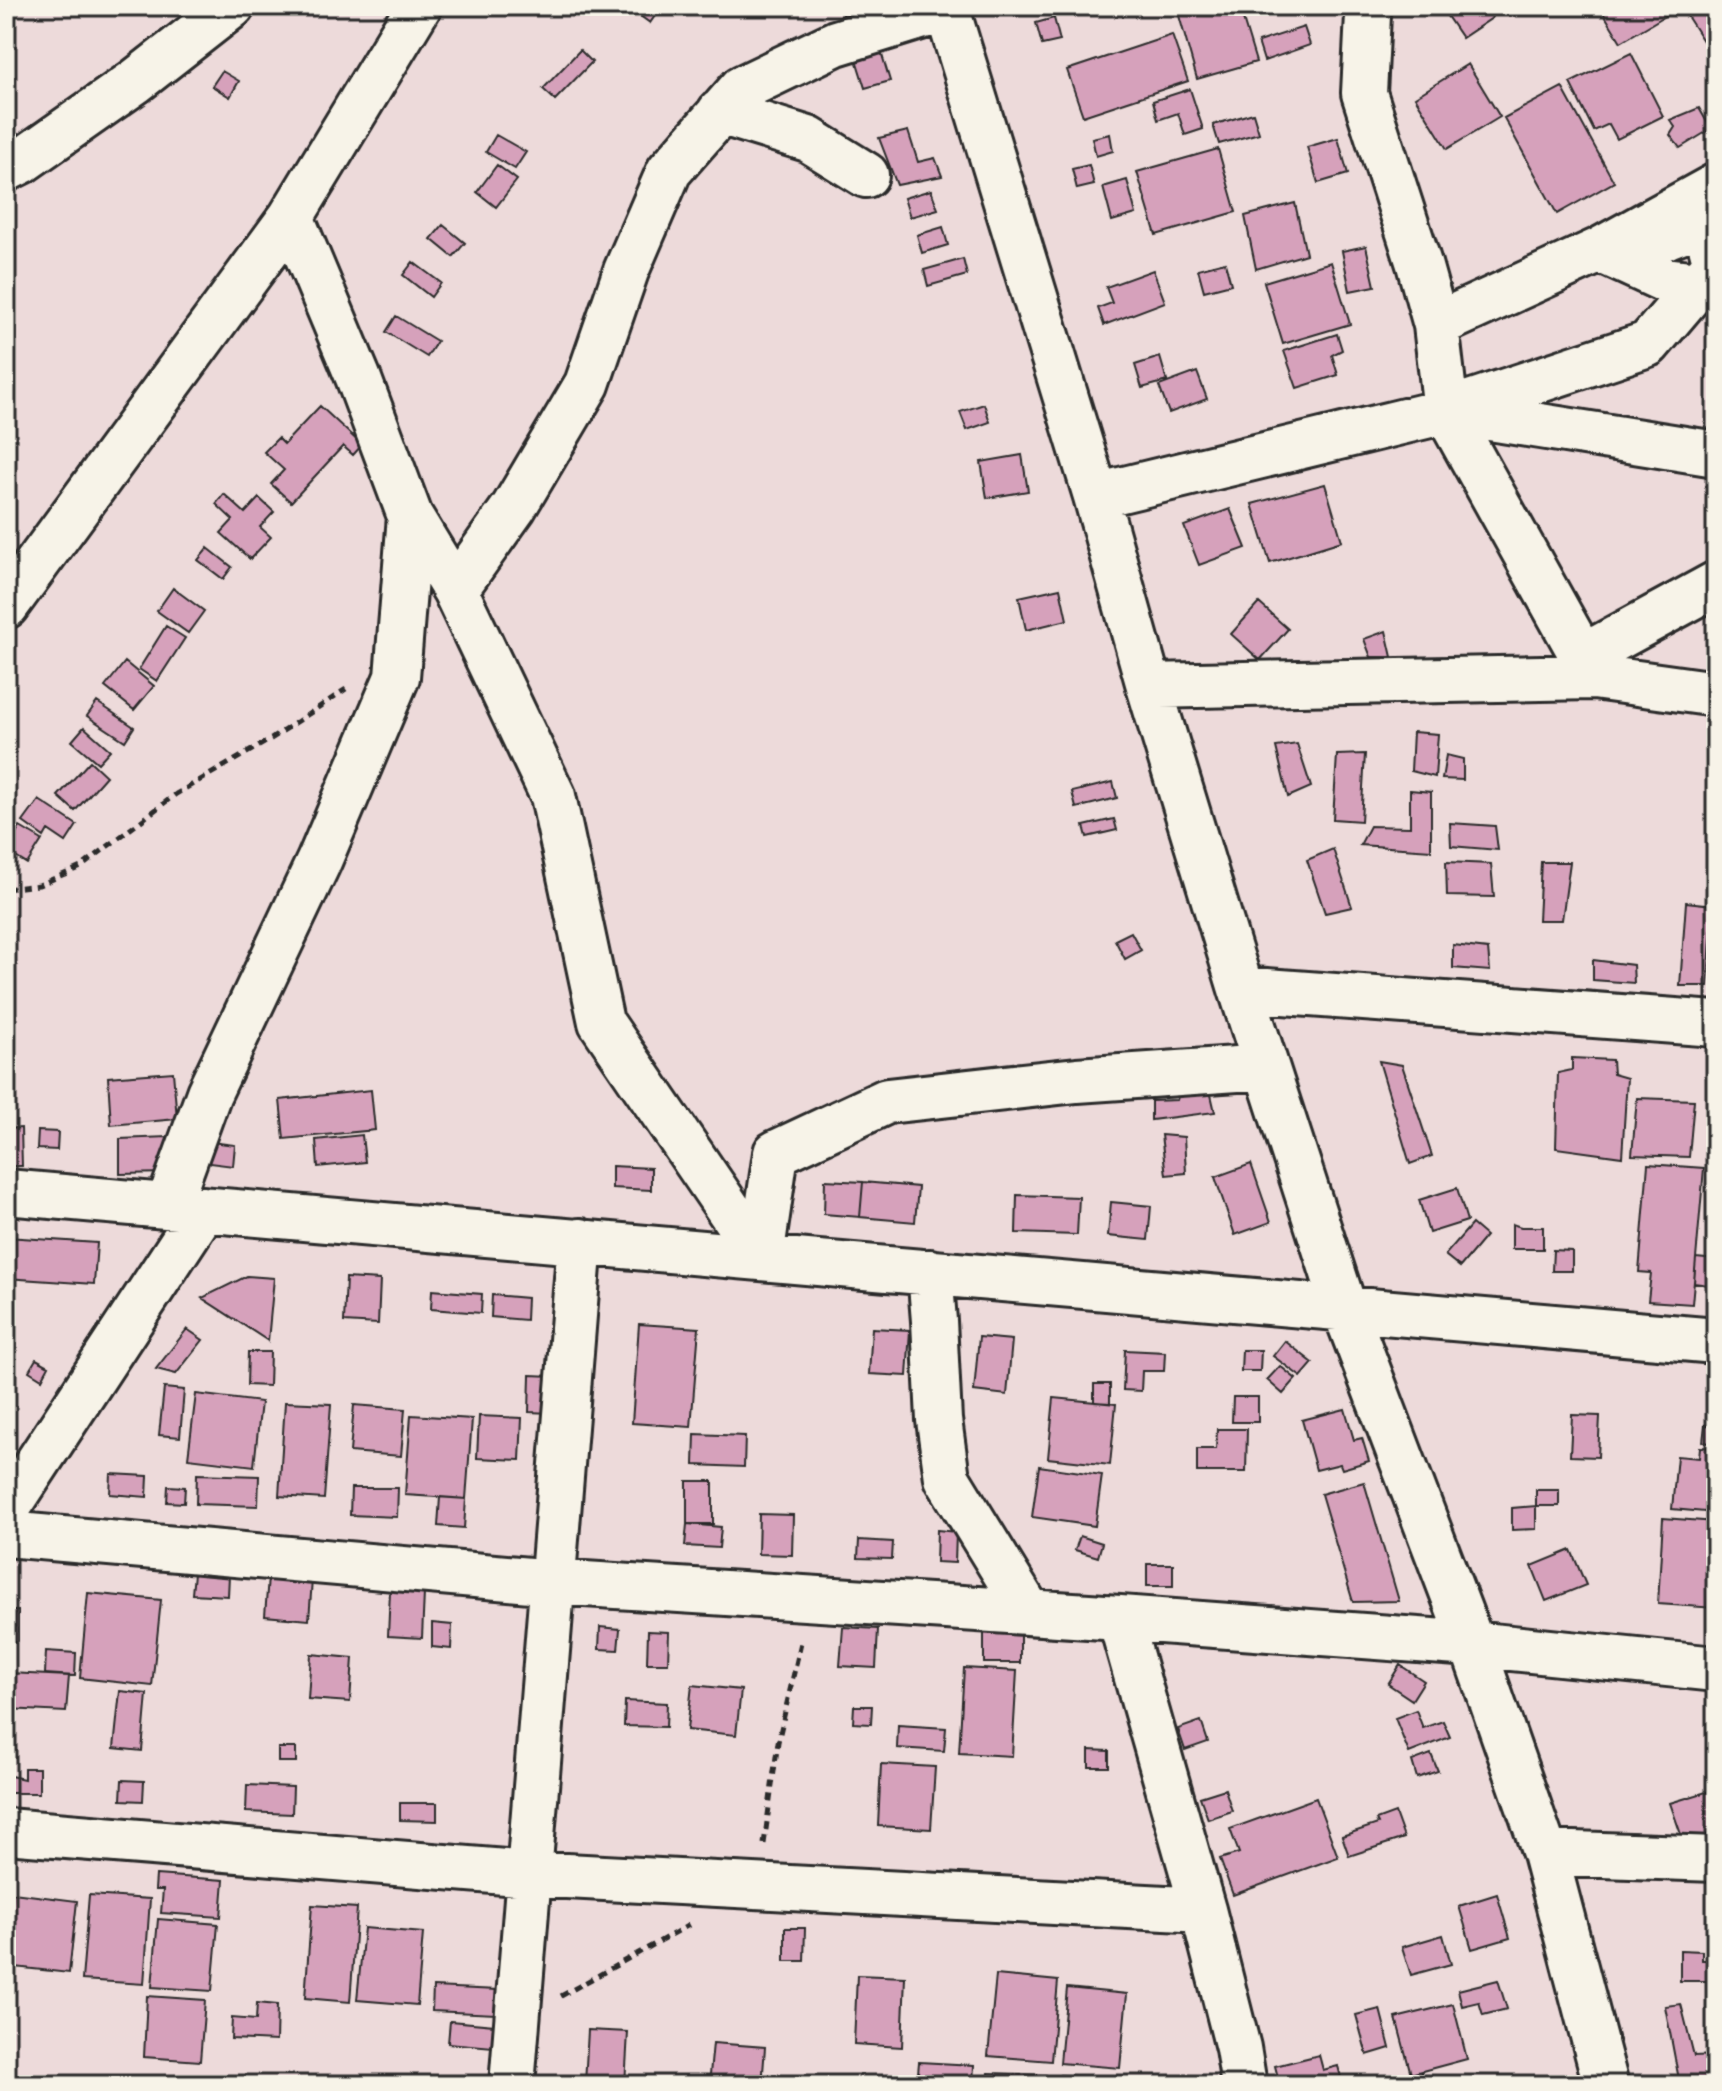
<svg xmlns="http://www.w3.org/2000/svg" width="1722" height="2091" font-family="Itim,sans-serif">
<rect width="100%" height="100%" fill="#eddada"/>
<filter id="ink" filterUnits="userSpaceOnUse"><feTurbulence type="fractalNoise" baseFrequency=".0125" numOctaves="2"/><feDisplacementMap in="SourceGraphic" scale="16" xChannelSelector="R" yChannelSelector="G"/><feConvolveMatrix kernelMatrix="1 2 1 2 8 2 1 2 1" color-interpolation-filters="sRGB"/></filter>
<g filter="url(#ink)">
<!-- building -->
<path fill="#d6a1bb" stroke="#2b2b2b" stroke-width="2" d="M635,6H653L659,10L650,23L632,10Z
M840,6H880L885,18L850,32Z
M1197,6H1239L1256,62L1197,79L1178,12Z
M1464,6H1487L1492,18L1462,38L1447,16Z
M1599,6H1663L1668,14L1621,42Z
M1706,6H1716V61L1687,16Z
M1054,18L1060,41L1042,45L1036,23Z
M1304,27L1310,45L1264,61L1258,42Z
M1172,35L1188,81L1083,116L1067,70Z
M879,45L890,81L865,88L854,53Z
M580,50L592,62L555,100L543,89Z
M1631,53L1663,116L1617,139L1609,124L1594,131L1570,83Z
M1468,64L1500,117L1447,149L1415,97Z
M222,71L239,81L230,97L212,86Z
M1562,87L1614,182L1557,214L1504,118Z
M1190,89L1203,129L1185,135L1178,113L1158,120L1153,101Z
M1699,108L1711,129L1680,148L1670,135L1675,127L1670,120Z
M1253,113L1259,133L1219,144L1213,125Z
M908,131L918,162L935,158L942,176L897,185L879,138Z
M1110,134L1113,151L1096,156L1092,138Z
M496,135L526,152L515,169L486,152Z
M1338,138L1348,174L1318,183L1307,147Z
M1218,149L1236,212L1156,235L1137,172Z
M497,165L517,180L496,207L477,192Z
M1089,165L1094,185L1077,189L1072,169Z
M1127,180L1136,214L1112,221L1103,187Z
M931,190L938,209L910,217L904,198Z
M1295,203L1306,254L1256,269L1245,216Z
M443,225L465,243L453,257L431,239Z
M943,227L948,245L922,253L917,235Z
M1366,246L1375,286L1350,291L1342,251Z
M963,259L967,275L928,286L924,270Z
M413,262L441,283L431,297L403,275Z
M1225,262L1231,284L1204,291L1198,269Z
M1331,262L1350,324L1283,344L1264,282Z
M1153,270L1165,302L1104,325L1098,308L1112,303L1106,287Z
M396,316L437,341L427,357L386,332Z
M1337,334L1342,350L1332,355L1338,375L1297,388L1284,351Z
M1160,357L1167,381L1142,388L1135,365Z
M1197,372L1207,399L1169,413L1159,386Z
M984,404L990,422L967,430L960,412Z
M320,406L362,445L353,455L343,446L291,502L271,484L284,470L264,452L278,438L284,444Z
M1022,455L1028,491L987,498L981,462Z
M1325,484L1342,541L1270,563L1252,504Z
M224,494L245,513L259,498L274,512L260,527L271,537L250,559L221,533L233,520L216,504Z
M1230,509L1246,548L1199,565L1184,526Z
M208,548L232,567L223,579L198,560Z
M173,588L204,611L188,633L157,611Z
M1060,588L1067,620L1026,630L1019,597Z
M1259,603L1288,629L1260,660L1231,634Z
M166,626L185,638L157,681L139,669Z
M1386,631L1392,657H1371L1364,639Z
M125,662L154,686L134,710L105,687Z
M97,702L134,727L125,741L87,716Z
M84,727L110,750L98,763L72,741Z
M1413,732L1438,734L1435,777L1411,771Z
M1297,744L1311,787L1288,797L1276,747Z
M1365,754L1361,821L1333,819L1337,755Z
M1446,755L1463,759V780L1442,779Z
M90,761L106,776L75,811L58,796Z
M1113,782L1117,798L1076,808L1072,792Z
M1410,790L1431,792V850L1360,845L1370,826L1410,827Z
M39,800L77,825L66,842L48,830L44,837L23,822Z
M1114,819L1117,830L1087,837L1084,826Z
M1450,823L1495,826L1498,850L1451,846Z
M20,827L42,840L27,864L6,851Z
M1333,849L1352,907L1325,913L1307,860Z
M1446,862L1491,864L1494,897L1447,896Z
M1541,862H1570L1562,920H1538Z
M1686,902L1713,905L1708,986H1680Z
M1131,932L1141,950L1125,959L1115,940Z
M1453,945L1488,949L1490,971L1453,968Z
M1593,960L1633,965L1634,983L1593,980Z
M1572,1058L1612,1060L1613,1074L1627,1078L1622,1157L1556,1148L1558,1073L1572,1070Z
M1379,1061L1402,1065L1432,1156L1410,1164Z
M173,1072L177,1119L111,1125L108,1077Z
M1209,1086L1215,1112L1151,1120V1101L1177,1100L1180,1088Z
M371,1090L375,1130L284,1139L280,1100Z
M1637,1098L1694,1100L1689,1157L1632,1155Z
M21,1128L22,1166H6V1129Z
M38,1131L58,1132L57,1150L37,1149Z
M1712,1133H1716V1161L1707,1160Z
M362,1135L365,1162L318,1167L316,1140Z
M1161,1135L1184,1137L1186,1173L1166,1175Z
M167,1137L168,1173L120,1174V1139Z
M211,1142L235,1145L233,1166L209,1163Z
M1251,1164L1271,1222L1235,1235L1215,1177Z
M1648,1164L1704,1168L1692,1304L1648,1301L1651,1273L1639,1272Z
M612,1166L651,1168V1190L612,1188Z
M825,1180L863,1182L860,1217L824,1214Z
M863,1182L918,1187L915,1222L860,1217Z
M1457,1188L1467,1221L1429,1233L1419,1200Z
M1017,1195L1079,1197L1077,1235L1016,1233Z
M1111,1202L1151,1206L1148,1240L1108,1236Z
M1472,1224L1486,1236L1460,1267L1445,1255Z
M1512,1224L1521,1227H1543V1249H1512Z
M6,1237L97,1243L94,1284L6,1278Z
M1553,1250L1572,1251V1271H1552Z
M1696,1258L1716,1260V1286L1694,1283Z
M247,1276L274,1278L268,1341L202,1298Z
M346,1278L380,1280L378,1324L344,1322Z
M432,1290L482,1294L481,1313L431,1309Z
M492,1295L527,1298L526,1320L491,1317Z
M639,1324L699,1328L691,1427L632,1423Z
M872,1328L910,1330L907,1376L869,1374Z
M187,1329L203,1340L176,1374L156,1369Z
M979,1337L1012,1340L1007,1395L974,1391Z
M1285,1341L1313,1363L1301,1377L1273,1356Z
M1125,1350L1165,1352L1164,1371H1142L1141,1391L1123,1390Z
M1242,1350H1261L1260,1371H1241Z
M248,1352H270L269,1386L247,1385Z
M36,1359L49,1366L42,1379L29,1371Z
M1280,1366L1296,1379L1283,1394L1267,1380Z
M530,1375L552,1376L550,1413L529,1412Z
M1094,1384H1110V1403L1094,1402Z
M164,1388L184,1390L180,1437L159,1435Z
M196,1394L261,1402L254,1466L188,1458Z
M1233,1397H1258V1422H1232Z
M1054,1398L1116,1404L1110,1465L1048,1458Z
M285,1402L331,1404L324,1499L279,1496Z
M354,1405L405,1409L401,1456L350,1452Z
M1345,1409L1354,1440L1362,1438L1369,1461L1342,1469L1340,1464L1316,1470L1302,1420Z
M411,1415L472,1419L466,1499L405,1495Z
M1572,1415L1600,1416L1598,1457L1570,1456Z
M479,1416L522,1418L520,1460L477,1458Z
M1705,1425L1716,1426V1444L1703,1442Z
M1217,1429H1247L1246,1472H1197V1449H1216Z
M695,1434L745,1436L744,1467L694,1465Z
M1700,1447L1716,1448V1513L1672,1509L1677,1456L1699,1458Z
M1039,1466L1102,1475L1095,1526L1032,1517Z
M111,1474L148,1476L147,1497L110,1494Z
M197,1474L259,1476L258,1506L196,1504Z
M687,1481H713V1524H687Z
M1364,1482L1399,1601L1353,1602L1321,1494Z
M168,1486L185,1487L184,1503L167,1502Z
M351,1488H398L397,1517L350,1515Z
M1536,1490H1559V1506H1536Z
M440,1497L466,1499L464,1528L438,1526Z
M1536,1506V1529L1512,1530V1508Z
M759,1514L793,1515L792,1555L758,1554Z
M1663,1518L1716,1522V1608L1658,1604Z
M687,1524L721,1527L719,1548L685,1546Z
M937,1530L956,1532L955,1563L936,1562Z
M1080,1536L1102,1543L1098,1557L1075,1550Z
M859,1540L893,1542L892,1559L858,1558Z
M1571,1550L1586,1585L1546,1601L1532,1566Z
M1147,1564H1173V1586H1147Z
M194,1573L229,1575L228,1596L192,1594Z
M268,1577L312,1580L309,1620L265,1616Z
M390,1591L424,1593L422,1638L388,1636Z
M88,1593L161,1600L152,1686L80,1678Z
M6,1611H18V1641H6Z
M432,1623L452,1625L451,1649L432,1647Z
M600,1627L620,1629L618,1650L599,1649Z
M843,1627L878,1629L876,1668L840,1666Z
M1020,1627V1663H984V1628Z
M648,1631L669,1632L668,1663H647Z
M46,1651L76,1653L75,1676L45,1674Z
M311,1654L353,1658L350,1702L308,1699Z
M1400,1665L1424,1681L1412,1700L1388,1684Z
M964,1668L1017,1671L1012,1756L959,1753Z
M9,1673L69,1676L66,1712L7,1709Z
M692,1685L741,1690L736,1735L687,1730Z
M120,1691L147,1694L142,1751L114,1748Z
M625,1701L667,1703L666,1727L624,1726Z
M854,1706H872L871,1724L853,1723Z
M1416,1710L1423,1728L1443,1721L1450,1737L1409,1753L1395,1718Z
M1201,1721L1208,1742L1185,1750L1178,1729Z
M898,1725L946,1728L944,1751L897,1748Z
M278,1748H296V1762H278Z
M1089,1750L1109,1751V1767H1089Z
M1431,1754L1438,1771L1417,1778L1412,1761Z
M881,1764L935,1767L931,1829L878,1826Z
M24,1768H39V1793H6V1775L24,1779Z
M122,1780L144,1781L143,1801L121,1800Z
M247,1785L293,1787L292,1814L246,1812Z
M1225,1789L1232,1811L1208,1819L1200,1797Z
M1716,1789V1844L1684,1843L1670,1803Z
M1316,1798L1338,1857L1233,1895L1220,1859L1239,1853L1230,1829Z
M400,1803H437V1821L400,1820Z
M1395,1813L1404,1838L1349,1856L1342,1836L1378,1824L1376,1820Z
M156,1875L224,1880L221,1917L161,1913L163,1890H155Z
M13,1893L77,1901L69,1973L6,1966Z
M1497,1894L1510,1938L1472,1949L1459,1906Z
M89,1895L150,1899L144,1984L82,1980Z
M312,1905L357,1908L350,2002L305,1998Z
M158,1919L218,1924L212,1991L152,1987Z
M364,1928L423,1933L417,2005L357,2000Z
M785,1928H805L804,1961H785Z
M1443,1935L1451,1964L1411,1975L1402,1947Z
M1680,1950L1702,1951V1960H1716V1981H1680Z
M857,1975L905,1977L902,2047L854,2044Z
M996,1975L1058,1981L1051,2061L988,2056Z
M1498,1980L1507,2009L1483,2015L1479,2002L1462,2006L1458,1990Z
M433,1987L498,1990L496,2014L432,2011Z
M1067,1988L1127,1994L1120,2068L1060,2063Z
M147,1996L205,2000L200,2061L144,2057Z
M257,2003L277,2005L276,2041L231,2039L232,2018L256,2020Z
M1453,2004L1467,2059L1411,2074L1396,2018Z
M1681,2004L1694,2056L1716,2055V2085H1680L1665,2006Z
M1380,2009L1390,2048L1367,2055L1356,2015Z
M450,2021L494,2025L493,2047L448,2043Z
M588,2030L628,2032L625,2085L585,2084Z
M713,2043L765,2047L762,2085H709Z
M1319,2055L1323,2070L1338,2066L1343,2085H1280L1275,2066Z
M919,2062L974,2065L973,2085H917Z
M1421,2071L1423,2085H1401L1400,2077Z
M989,2073L1046,2075L1045,2085H988Z
M1060,2075L1117,2079L1116,2085H1059Z
M1125,2080L1194,2083V2085H1125Z"/>
<g fill="none" stroke-linecap="round" stroke-linejoin="round">
<defs>
<path id="minor" d="M946,6L1096,496L1149,686L1241,989L1345,1310L1472,1644L1545,1853L1606,2085
M1365,6L1368,15L1364,93L1419,264L1436,325L1446,411L1594,677
M720,112L808,139L866,175
M6,169L22,161L136,81L232,6
M1699,284L1665,280L1600,250H1639L1667,236L1688,228L1708,235L1716,265
M1436,325L1600,250L1716,186
M1452,409L1648,344L1716,264
M1096,496L1446,411L1716,454
M410,516L455,590L553,796L601,1022L761,1257
M455,590L514,507L587,384L626,271L669,171L742,88L836,43L946,9
M6,606L291,217L419,6
M1582,657L1716,584
M1149,686L1594,677L1716,694
M1241,989L1716,1024
M6,1192C576,1240 1146,1294 1716,1341
M168,1206L209,1093L319,861L397,677L410,516L358,377L291,217
M761,1257L776,1153L887,1101L1077,1080L1266,1067
M930,1272L934,1321L939,1420L947,1478L1029,1612
M6,1511L204,1209
M6,1534L553,1582L1120,1618L1472,1644L1716,1669
M1120,1618L1203,1910L1238,2048L1244,2085
M6,1831L529,1874L1203,1910
M1545,1853L1716,1859
M512,2085L580,1241"/>
</defs>
<!-- minor casing -->
<use href="#minor" stroke="#2b2b2b" stroke-width="50"/>
<!-- path -->
<path stroke="#2b2b2b" stroke-width="5" stroke-dasharray="8 6" stroke-linecap="butt" d="M6,889L39,885L81,867L176,794L271,739L346,689
M764,1844L778,1742L802,1638
M561,1996L689,1925"/>
<!-- minor -->
<use href="#minor" stroke="#f7f3e8" stroke-width="44"/>
</g>
</g>
<!-- margin -->
<rect width="1722" height="2091" fill="none" stroke="#f7f3e8" stroke-width="32"/>
<rect x="16" y="16" width="1690" height="2059" fill="none" stroke="#2b2b2b" stroke-width="3" filter="url(#ink)"/>
</svg>
